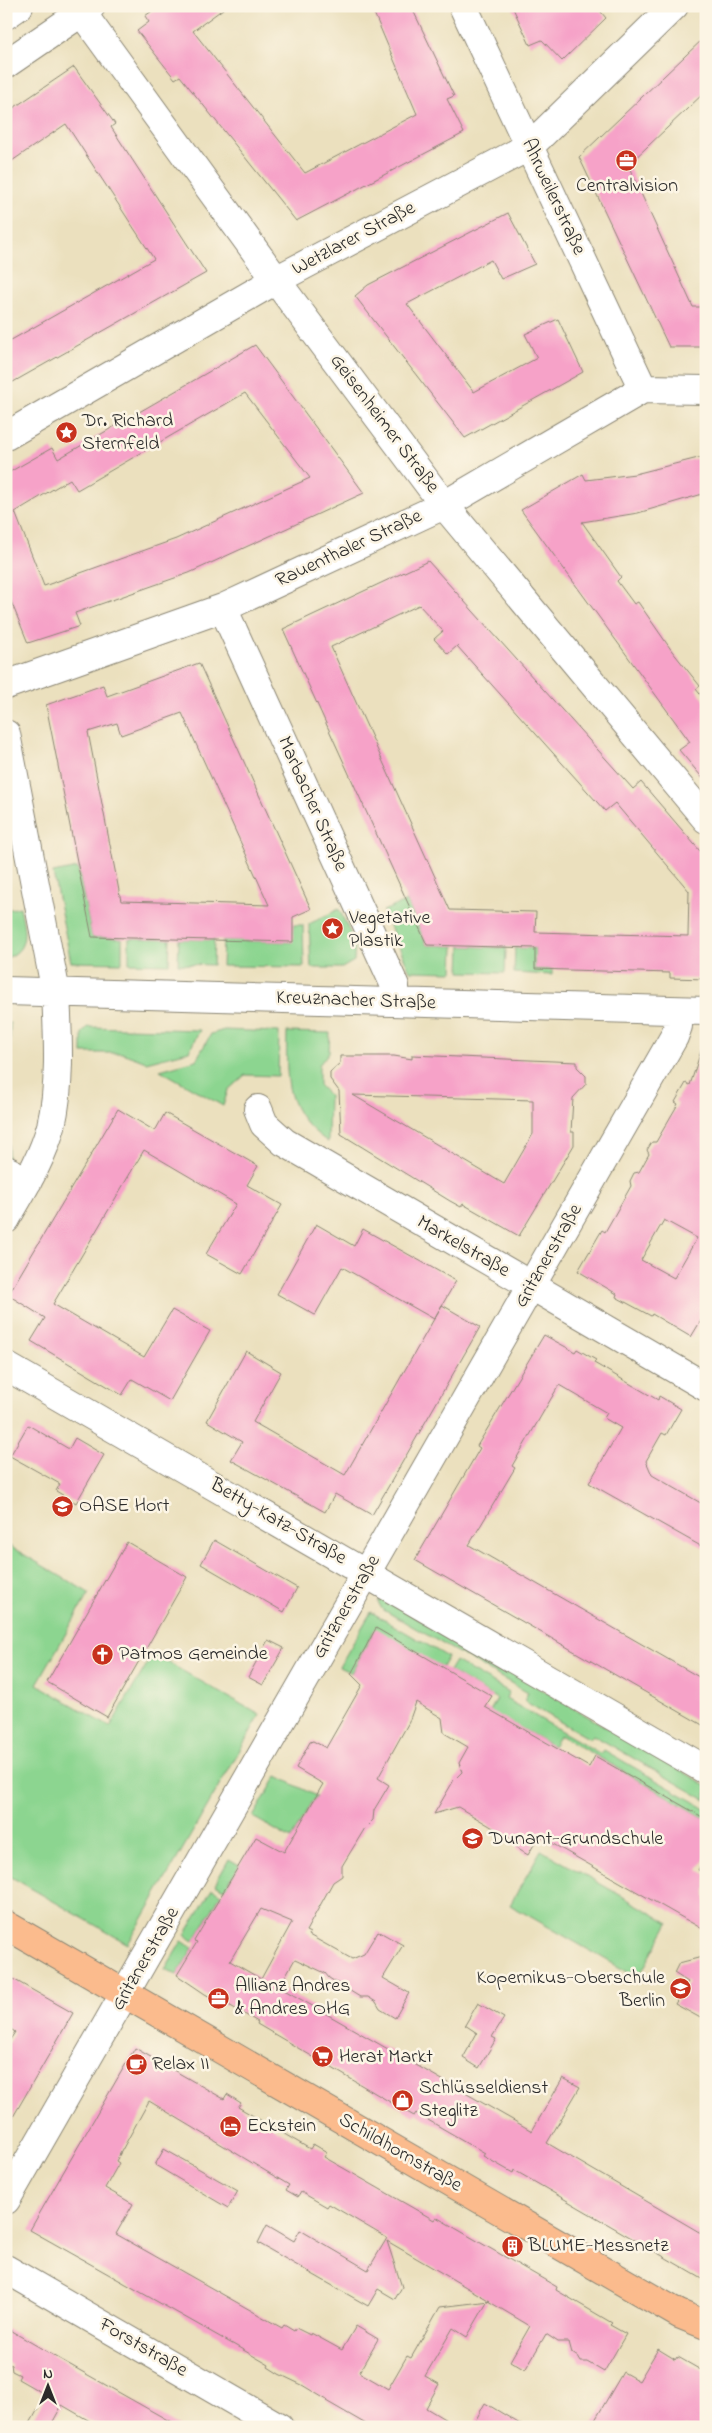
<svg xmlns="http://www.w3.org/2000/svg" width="712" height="2433" font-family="'Indie Flower',sans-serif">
<rect width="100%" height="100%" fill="#fcf5e5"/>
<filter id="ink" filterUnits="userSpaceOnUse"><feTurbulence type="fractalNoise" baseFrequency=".02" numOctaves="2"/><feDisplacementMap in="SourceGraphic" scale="10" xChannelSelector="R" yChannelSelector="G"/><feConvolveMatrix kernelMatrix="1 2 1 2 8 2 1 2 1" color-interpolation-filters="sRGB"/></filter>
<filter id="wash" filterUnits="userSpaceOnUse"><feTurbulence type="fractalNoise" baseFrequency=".0096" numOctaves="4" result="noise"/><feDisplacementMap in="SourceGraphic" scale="20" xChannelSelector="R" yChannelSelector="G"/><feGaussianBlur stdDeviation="1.12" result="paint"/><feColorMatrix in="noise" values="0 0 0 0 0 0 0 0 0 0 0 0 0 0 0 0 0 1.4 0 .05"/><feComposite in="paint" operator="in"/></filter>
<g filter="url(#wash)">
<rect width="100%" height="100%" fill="#ebe0be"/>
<!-- green -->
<path fill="#8cd590" stroke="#5c805e" d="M78,868L92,937L122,938V963L71,962L53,873Z
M407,901L427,945L454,946L453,972L410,971L383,911Z
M20,907C24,927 31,950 6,958V910Z
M339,909L355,943L354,961L342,968H311L309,924Z
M293,925H303L304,967L222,966L223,940L292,942Z
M129,938L170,939L169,964L129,963Z
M179,939L214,940L213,965L178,964Z
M461,946L506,948L505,973L460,972Z
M515,948H535V969H552V975L514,973Z
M6,1023H10L8,1158L6,1162Z
M88,1027L200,1030L189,1051L146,1062L122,1053H82V1033Z
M224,1030L279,1032L278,1076L245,1075L228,1090L223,1106L160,1070L196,1060L211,1034Z
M287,1032L330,1033L329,1052L319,1065V1085L329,1095L328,1142C284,1112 286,1081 287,1032Z
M6,1544L89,1593L37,1684L110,1727L153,1654L260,1715L128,1944L6,1874Z
M382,1597L706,1785V1800L593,1735L590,1739L524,1701L528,1693L382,1609L378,1602Z
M371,1612L448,1657L442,1667L374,1631L351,1673L339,1667Z
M455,1661L509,1692L506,1699L601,1754L604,1750L706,1809V1819L560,1735L553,1746L490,1711L497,1699L449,1671Z
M277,1776L316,1796L291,1839L253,1817Z
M541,1850L669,1923L638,1978L510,1905Z
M229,1859L241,1866L229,1881L227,1890L215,1884Z
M212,1889L224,1895L223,1898L220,1896L194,1941L185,1935Z
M182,1941L193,1948L177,1975L165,1969Z"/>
<g id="blocks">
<!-- building -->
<path fill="#f6a2c8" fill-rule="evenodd" d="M159,6H227L193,31L305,173L417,114L371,6H411L454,96L447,99L464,133L296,221L180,76L175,79L137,31L149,22L145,16Z
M512,6H596L606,18L562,61L542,40L530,45Z
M706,36V91L628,165L693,307H706V347H669L579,157Z
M74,67L115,124L111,127L206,273L6,386V343L154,259L66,124L6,165V113Z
M508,213L535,264L501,279L491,260L407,304L474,392L537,358L525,334L558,319L583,372L465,438L355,296L368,285Z
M255,345L364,493L189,573L75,613L80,626L28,643L6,589V474L52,448L58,459ZM245,393L310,478L176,539L44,586L15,512L70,479L77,490Z
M706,456V493L638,513L582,522L621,577L617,581L634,604L638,602L672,651L700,686L696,689L706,702V782L679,750L690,742L521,510L583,474L586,480L635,474Z
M428,561L633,789L641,782L706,858V979L670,978V973L535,969V948L427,945L283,629ZM419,605L443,631L434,639L448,654L457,646L605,811L615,803L689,891L688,936L535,932L536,912L450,910L331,647Z
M199,663L311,909L293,917V942L92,937L46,705L103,685L107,696ZM182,713L269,905L121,901L88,732L117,723L121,735Z
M702,1048L706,1049V1312L691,1337L652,1314L651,1316L616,1297L617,1294L578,1271L602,1230L605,1232L631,1186L630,1181L634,1173L639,1172L649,1154L647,1150L652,1142H656L678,1104L675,1102L686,1083L690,1085ZM664,1220L697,1238L674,1278L641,1260Z
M412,1055L577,1062V1067L586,1076V1084L573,1098L571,1132H574V1145L519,1236L463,1204L461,1207L450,1201L341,1134L339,1091L330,1079V1072L340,1063V1056H394L412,1059ZM353,1095L533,1100V1134L504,1184Z
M118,1109L155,1131L165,1113L258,1166L247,1185L282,1205L242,1274L206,1254L236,1204L144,1150L53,1304L144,1357L172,1310L210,1331L170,1401L132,1379L122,1395L31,1341L45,1318L8,1295Z
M316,1224L354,1246L363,1229L456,1281L434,1319L342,1267L315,1315L277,1294Z
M442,1305L480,1327L372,1515L335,1494L325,1512L231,1460L242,1442L207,1421L246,1351L281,1372L253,1422L345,1475Z
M544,1335L575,1352L577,1349L596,1360L594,1363L658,1400L659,1396L681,1409L666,1435L662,1433L646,1461L652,1475L706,1506V1549L589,1483L621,1428L604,1418L607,1413L559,1385L512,1466L515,1468L469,1545L706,1681V1727L415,1560L480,1448L477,1446Z
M28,1425L69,1449L75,1438L104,1455L76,1503L56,1491L60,1484L10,1456Z
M214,1540L297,1588L284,1612L201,1564Z
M127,1542L187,1577L107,1717L47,1682Z
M376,1628L492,1696L485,1707L589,1767L595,1756L706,1819V1856L698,1870L706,1874V1931L539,1836L528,1855L518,1849L515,1841L458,1807L434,1814L454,1780L462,1772L459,1763L468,1747L444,1733L442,1718L416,1702L409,1722L378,1778L389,1785L374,1810L373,1820L365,1828L342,1866V1876L333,1882L306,1931L310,1933L309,1935L352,1959L364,1954L378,1931L403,1945L383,1978L409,1993L395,2018L380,2009L376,2002L368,1997H360L329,1978L325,1973L295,1959L279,1987L532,2131L563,2078L580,2087L547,2143L706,2236V2281L514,2170L513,2173L483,2156L485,2153L416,2113L414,2116L368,2089L257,2024L258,2022L227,2004L226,2006L205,1994L177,1975L197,1942L194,1941L256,1837L284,1852L323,1784L296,1768L310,1742L313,1741L326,1748L362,1685L351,1674ZM261,1909L292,1922L261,1979L230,1961Z
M268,1640L284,1648L263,1685L248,1677Z
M706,1951V2021L675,2004L688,1982L674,1973L679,1963L702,1957Z
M6,1975L73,2013L6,2129V2046L15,2032L6,2026Z
M478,2003L504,2018L492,2037L496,2039L479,2068L463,2058L477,2033L465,2025Z
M135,2048L224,2099L227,2094L241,2103L238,2107L310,2149L313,2144L327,2152L324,2157L434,2220L436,2217L512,2261L557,2287L556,2290L612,2323L610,2325L626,2334L604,2372L587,2362H581L578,2357L572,2353L569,2342H558L546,2334L525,2370L510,2361L530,2326L488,2301L467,2337L453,2328L425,2376L439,2384L426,2408L458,2427H371L326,2401L327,2400L302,2385L279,2374L268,2367L269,2365L245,2351L30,2230ZM149,2101L289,2185L286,2190L298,2197L301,2192L327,2207L329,2204L387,2238L368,2270L300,2230L294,2241L267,2225L258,2243L368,2306L378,2289L395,2299L402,2287L387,2241L490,2301L440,2307L411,2358L407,2356L388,2389L359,2372L378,2339L356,2326L342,2350L311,2333L310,2335L296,2328L294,2331L284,2325L282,2328L116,2234L133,2204L105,2188L119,2163L116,2161Z
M164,2149L238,2191L228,2208L155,2165Z
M6,2328L65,2362L180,2427H100L62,2405L50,2427H28L46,2395L18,2379L20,2375L12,2371L11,2365L6,2362Z
M658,2349L676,2360L678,2357L706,2373V2427H591L623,2372L639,2381Z
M485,2403L525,2427H472Z"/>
</g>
</g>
<g filter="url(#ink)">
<use href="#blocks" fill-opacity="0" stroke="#8b8674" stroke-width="1"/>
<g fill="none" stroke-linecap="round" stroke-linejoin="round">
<defs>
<path id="minor" d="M77,6L287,295L444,505L706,819
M463,6L643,389
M6,15L19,6
M6,64L91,6
M6,436L276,280L530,146L674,6
M223,608L395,986L394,1002
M6,685L223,608L444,505L643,389L706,390
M6,734L56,993C58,1036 61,1084 51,1126C42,1160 23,1189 6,1219
M6,991L706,1011
M258,1109L264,1124L284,1142L706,1387
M6,1170L28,1181
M6,1366L706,1770
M6,2200L674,1037L678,1026V1011
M6,2269L279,2427"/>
<path id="major" d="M6,1925L679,2314L706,2325"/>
</defs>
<!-- minor casing -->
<use href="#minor" stroke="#8b8674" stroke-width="30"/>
<!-- major casing -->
<use href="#major" stroke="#8b8674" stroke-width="30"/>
<!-- minor -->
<use href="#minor" stroke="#fff" stroke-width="28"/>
<!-- major -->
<use href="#major" stroke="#fbbb8d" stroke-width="28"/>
</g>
</g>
<!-- icons -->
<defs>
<symbol id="office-disc" viewBox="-11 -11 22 22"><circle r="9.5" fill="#c8321e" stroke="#fcf5e5"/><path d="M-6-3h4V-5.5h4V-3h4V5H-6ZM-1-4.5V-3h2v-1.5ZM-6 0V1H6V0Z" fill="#fff"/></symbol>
<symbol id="sight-disc" viewBox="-11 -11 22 22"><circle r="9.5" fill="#c8321e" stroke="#fcf5e5"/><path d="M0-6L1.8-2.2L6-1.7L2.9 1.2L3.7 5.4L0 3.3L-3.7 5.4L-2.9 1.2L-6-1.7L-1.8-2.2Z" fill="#fff"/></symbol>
<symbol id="school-disc" viewBox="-11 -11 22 22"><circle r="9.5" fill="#c8321e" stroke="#fcf5e5"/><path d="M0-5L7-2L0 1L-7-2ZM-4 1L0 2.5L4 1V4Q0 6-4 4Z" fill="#fff"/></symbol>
<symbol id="church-disc" viewBox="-11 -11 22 22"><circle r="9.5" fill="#c8321e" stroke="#fcf5e5"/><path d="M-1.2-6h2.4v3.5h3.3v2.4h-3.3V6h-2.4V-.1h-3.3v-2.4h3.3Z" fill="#fff"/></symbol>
<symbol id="supermarket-disc" viewBox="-11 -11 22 22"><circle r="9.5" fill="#c8321e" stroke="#fcf5e5"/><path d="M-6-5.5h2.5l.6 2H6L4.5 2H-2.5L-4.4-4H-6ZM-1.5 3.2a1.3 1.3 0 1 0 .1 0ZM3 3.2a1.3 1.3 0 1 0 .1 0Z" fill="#fff"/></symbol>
<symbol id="cafe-disc" viewBox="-11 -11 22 22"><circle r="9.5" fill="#c8321e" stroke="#fcf5e5"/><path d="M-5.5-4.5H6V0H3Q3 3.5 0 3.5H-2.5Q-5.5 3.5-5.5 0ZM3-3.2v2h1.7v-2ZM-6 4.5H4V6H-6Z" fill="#fff"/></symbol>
<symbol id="shop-disc" viewBox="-11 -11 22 22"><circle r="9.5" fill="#c8321e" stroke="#fcf5e5"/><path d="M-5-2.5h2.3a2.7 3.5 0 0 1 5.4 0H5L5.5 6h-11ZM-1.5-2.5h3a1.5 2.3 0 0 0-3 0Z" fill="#fff"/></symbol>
<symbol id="hotel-disc" viewBox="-11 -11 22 22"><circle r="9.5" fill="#c8321e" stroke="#fcf5e5"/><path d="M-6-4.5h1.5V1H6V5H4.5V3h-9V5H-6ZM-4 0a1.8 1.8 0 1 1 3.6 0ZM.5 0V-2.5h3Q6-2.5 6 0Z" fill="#fff"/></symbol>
<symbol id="building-disc" viewBox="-11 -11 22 22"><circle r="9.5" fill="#c8321e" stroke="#fcf5e5"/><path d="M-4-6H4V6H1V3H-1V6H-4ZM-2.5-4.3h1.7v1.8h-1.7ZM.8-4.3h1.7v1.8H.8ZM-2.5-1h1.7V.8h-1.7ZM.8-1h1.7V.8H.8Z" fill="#fff"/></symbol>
</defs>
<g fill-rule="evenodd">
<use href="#office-disc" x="614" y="148" width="25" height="25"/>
<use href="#sight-disc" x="54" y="420" width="25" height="25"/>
<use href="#sight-disc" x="320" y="916" width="25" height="25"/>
<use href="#school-disc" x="50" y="1494" width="25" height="25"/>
<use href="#church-disc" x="90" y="1642" width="25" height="25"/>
<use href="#school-disc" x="460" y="1826" width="25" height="25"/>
<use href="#school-disc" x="668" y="1976" width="25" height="25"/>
<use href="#office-disc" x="206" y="1986" width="25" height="25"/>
<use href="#supermarket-disc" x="310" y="2044" width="25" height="25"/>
<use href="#cafe-disc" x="124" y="2052" width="25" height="25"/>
<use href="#shop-disc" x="390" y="2088" width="25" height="25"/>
<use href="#hotel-disc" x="218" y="2114" width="25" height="25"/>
<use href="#building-disc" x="500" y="2234" width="25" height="25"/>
</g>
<g text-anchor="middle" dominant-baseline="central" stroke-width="5" stroke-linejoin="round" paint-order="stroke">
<!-- poi labels -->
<g font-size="20" fill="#2b2b2b" stroke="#fcf5e5" text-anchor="start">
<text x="627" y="186" text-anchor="middle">Centralvision</text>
<text x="82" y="421">Dr. Richard<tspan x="82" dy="23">Sternfeld</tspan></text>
<text x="349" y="918">Vegetative<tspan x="349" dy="23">Plastik</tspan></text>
<text x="79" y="1506">OASE Hort</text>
<text x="119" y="1654">Patmos Gemeinde</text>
<text x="489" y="1839">Dunant-Grundschule</text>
<text x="665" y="1978" text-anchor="end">Kopernikus-Oberschule<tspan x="665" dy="23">Berlin</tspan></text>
<text x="235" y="1986">Allianz Andres<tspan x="235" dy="23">&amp; Andres OHG</tspan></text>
<text x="339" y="2057">Herat Markt</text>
<text x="152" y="2064">Relax II</text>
<text x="419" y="2088">Schlüsseldienst<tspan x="419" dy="23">Steglitz</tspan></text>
<text x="247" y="2126">Eckstein</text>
<text x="528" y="2246">BLUME-Messnetz</text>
</g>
<!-- street labels -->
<g font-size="20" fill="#2b2b2b" stroke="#fcf5e5">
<text transform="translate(553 197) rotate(65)">Ahrweilerstraße</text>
<text transform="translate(354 239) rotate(-28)">Wetzlarer Straße</text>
<text transform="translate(384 424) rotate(53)">Geisenheimer Straße</text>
<text transform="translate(349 549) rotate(-25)">Rauenthaler Straße</text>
<text transform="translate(312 804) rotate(66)">Marbacher Straße</text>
<text transform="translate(356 1001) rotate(2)">Kreuznacher Straße</text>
<text transform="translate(463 1247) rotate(30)">Markelstraße</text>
<text transform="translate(549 1256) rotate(-60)">Gritznerstraße</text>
<text transform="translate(278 1522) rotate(30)">Betty-Katz-Straße</text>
<text transform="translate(347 1607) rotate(-60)">Gritznerstraße</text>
<text transform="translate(146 1959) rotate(-60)">Gritznerstraße</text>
<text transform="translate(400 2153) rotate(30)">Schildhornstraße</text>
<text transform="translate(143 2348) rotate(30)">Forststraße</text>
</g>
</g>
<!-- margin -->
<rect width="712" height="2433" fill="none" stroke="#fcf5e5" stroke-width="25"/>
<!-- north arrow -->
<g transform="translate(48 2386)" stroke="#fcf5e5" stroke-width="4" paint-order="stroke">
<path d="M0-4L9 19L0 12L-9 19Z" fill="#2b2b2b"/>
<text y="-8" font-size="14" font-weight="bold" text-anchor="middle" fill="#2b2b2b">N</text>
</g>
</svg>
